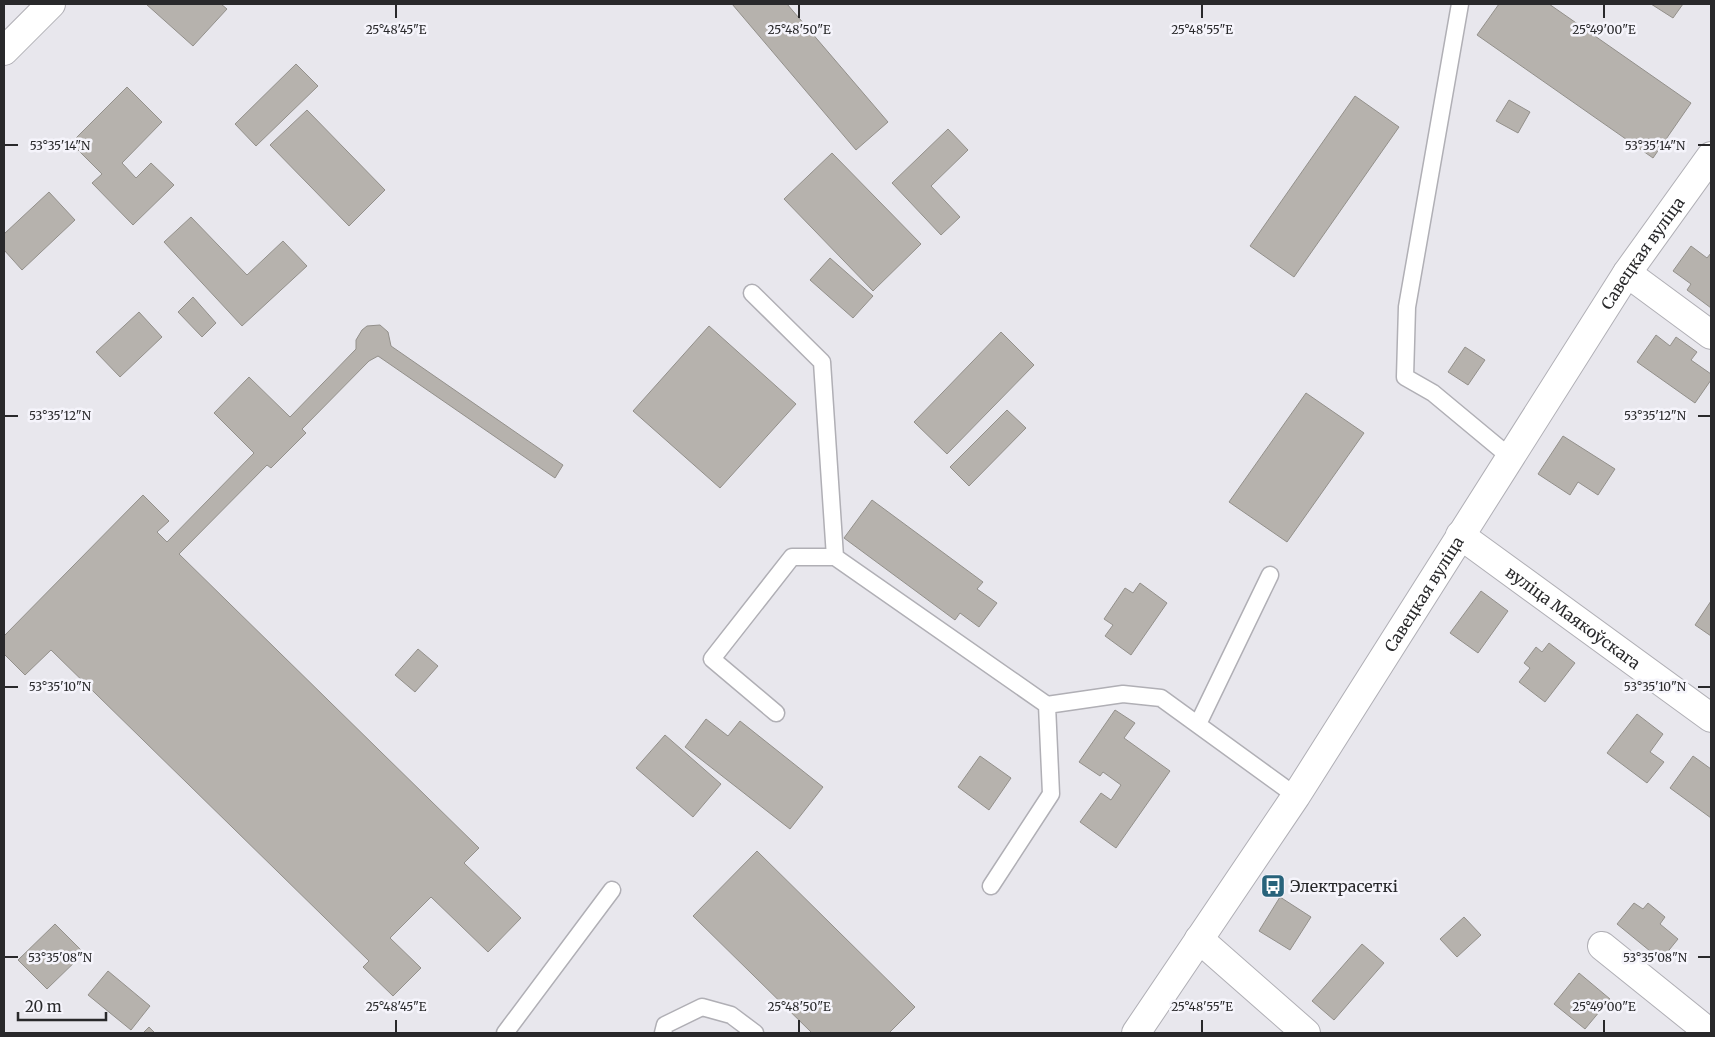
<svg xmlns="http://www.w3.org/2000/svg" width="1715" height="1037" font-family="Merriweather,serif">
<rect width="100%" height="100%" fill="#e8e7ed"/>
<!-- building -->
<path fill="#b6b2ad" stroke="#93908b" d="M146,4H221L227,9L193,46Z
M732,4H787L888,122L856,150Z
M1499,4H1549L1691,103L1653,158L1477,35Z
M1651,4H1683L1673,18Z
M296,64L318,86L256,146L235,124Z
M127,87L162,122L122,163L136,178L151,163L174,185L133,225L92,183L102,174L71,143Z
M1355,96L1399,127L1294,277L1250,246Z
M1509,100L1530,112L1518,133L1496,121Z
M307,110L385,190L349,226L270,145Z
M948,129L968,150L931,186L960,217L941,235L892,183Z
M832,153L921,244L873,291L784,199Z
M49,192L75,220L22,270L4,250V234Z
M191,217L247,275L283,241L307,266L242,326L164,242Z
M1691,246L1707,258L1711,253V308L1687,290L1691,284L1673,271Z
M830,258L873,296L853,318L810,280Z
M193,297L216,323L202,337L178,312Z
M139,312L162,337L120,377L96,352Z
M380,325L388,332L391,346L563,465L555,478L378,356L369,361L302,429L306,433L271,468L267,465L179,554L479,848L464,863L521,918L488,952L431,897L390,938L421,968L393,996L363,967L369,961L51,650L25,675L4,654V636L143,495L169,521L157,532L167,542L254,453L214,413L249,377L290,417L356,349V340L362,330L367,326Z
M709,326L796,404L720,488L633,411Z
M1001,332L1034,365L947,454L914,422Z
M1656,335L1670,346L1676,337L1697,352L1691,360L1711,374V380L1695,403L1637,362Z
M1465,347L1485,360L1468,385L1448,372Z
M1306,393L1364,433L1287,542L1229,502Z
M1007,410L1026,428L969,486L950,467Z
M1563,436L1615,469L1598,495L1578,482L1570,495L1538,474Z
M872,500L983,582L977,589L997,603L979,627L960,613L955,620L844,538Z
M1140,583L1167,603L1131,655L1105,636L1113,625L1104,619L1125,588L1133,593Z
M1481,591L1508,611L1478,653L1450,633Z
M1711,601V636L1695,625Z
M1549,643L1575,663L1545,702L1519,682L1530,668L1524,663L1536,647L1542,652Z
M418,649L438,666L415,692L395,675Z
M1115,710L1135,723L1124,738L1170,771L1116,848L1080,822L1101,793L1111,800L1121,785L1103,772L1100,776L1079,762Z
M1637,714L1663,734L1650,752L1664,762L1647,783L1607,753Z
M706,719L728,736L740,721L823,787L790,829L685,747Z
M665,735L721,784L693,817L636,768Z
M980,756L1011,778L989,810L958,787Z
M1693,756L1711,769V818L1670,788Z
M757,851L915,1007L889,1033H812L693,916Z
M1280,897L1311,917L1290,950L1259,931Z
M1634,903L1643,909L1648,903L1665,917L1660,924L1678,939L1661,960L1617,924Z
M1464,917L1481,935L1457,957L1440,939Z
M55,924L84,953L47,989L18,960Z
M1362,944L1384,963L1334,1020L1312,1001Z
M108,971L150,1006L131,1030L88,995Z
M1579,973L1610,999L1585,1029L1554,1004Z
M149,1027L155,1033H143Z"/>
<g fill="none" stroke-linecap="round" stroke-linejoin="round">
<defs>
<path id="service" d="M1460,4L1407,307L1405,377L1433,393L1510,457
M752,293L822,362L835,557L1047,705L1123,694L1161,698L1296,796
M776,713L712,659L792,557H835
M1198,724L1270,575
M991,886L1051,794L1047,705
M505,1033L612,890
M663,1033L665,1025L702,1007L731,1015L755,1033"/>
<g id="minor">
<path d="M1627,273L1711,335"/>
<path id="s1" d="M1460,535L1711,718"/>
<path d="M1199,939L1306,1033"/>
<path d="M1602,946L1710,1033"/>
</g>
<g id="tertiary">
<path d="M4,51L51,4"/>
<path id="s2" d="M1136,1033L1296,796L1627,273L1711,156"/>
</g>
</defs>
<!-- service casing -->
<use href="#service" stroke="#b0afb5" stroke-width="19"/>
<!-- minor casing -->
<use href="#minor" stroke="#b0afb5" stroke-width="30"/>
<!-- tertiary casing -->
<use href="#tertiary" stroke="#b0afb5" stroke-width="30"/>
<!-- service -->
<use href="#service" stroke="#fff" stroke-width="16"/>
<!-- minor -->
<use href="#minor" stroke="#fff" stroke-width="28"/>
<!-- tertiary -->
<use href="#tertiary" stroke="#fff" stroke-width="28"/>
</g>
<!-- ticks -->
<path fill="none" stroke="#29292b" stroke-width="2" d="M396,5V18M799,5V18M1202,5V18M1604,5V18M5,145H18M1698,145H1710M5,416H18M1698,416H1710M5,687H18M1698,687H1710M5,957H18M1698,957H1710M396,1020V1032M799,1020V1032M1202,1020V1032M1604,1020V1032"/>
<!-- icons -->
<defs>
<symbol id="bus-square" viewBox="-11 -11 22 22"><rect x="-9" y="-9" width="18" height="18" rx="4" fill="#28637b" stroke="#f5f4fb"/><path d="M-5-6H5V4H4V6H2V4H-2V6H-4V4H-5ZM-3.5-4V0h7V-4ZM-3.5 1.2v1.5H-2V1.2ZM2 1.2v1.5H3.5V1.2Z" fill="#fff"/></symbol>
</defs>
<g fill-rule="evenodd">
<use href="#bus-square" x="1259" y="872" width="28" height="28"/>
</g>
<g text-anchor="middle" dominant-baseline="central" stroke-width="5" stroke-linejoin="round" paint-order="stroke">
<!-- street labels -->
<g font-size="16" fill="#29292b" stroke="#f5f4fb">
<text stroke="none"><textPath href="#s2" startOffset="930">Савецкая вуліца</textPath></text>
<text stroke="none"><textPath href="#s2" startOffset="525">Савецкая вуліца</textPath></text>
<text stroke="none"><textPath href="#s1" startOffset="140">вуліца Маякоўскага</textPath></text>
</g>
<!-- poi labels -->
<g font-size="16" fill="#29292b" stroke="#f5f4fb" text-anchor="start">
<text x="1290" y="886">Электрасеткі</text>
</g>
</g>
<g font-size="12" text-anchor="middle" fill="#29292b" stroke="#f5f4fb" stroke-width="5" stroke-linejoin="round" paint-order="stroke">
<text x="396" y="34">25°48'45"E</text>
<text x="799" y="34">25°48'50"E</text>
<text x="1202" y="34">25°48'55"E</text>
<text x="1604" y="34">25°49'00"E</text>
<text x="60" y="150">53°35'14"N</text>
<text x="1655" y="150">53°35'14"N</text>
<text x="60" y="420">53°35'12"N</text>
<text x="1655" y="420">53°35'12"N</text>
<text x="60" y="691">53°35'10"N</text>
<text x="1655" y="691">53°35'10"N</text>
<text x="60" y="962">53°35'08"N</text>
<text x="1655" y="962">53°35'08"N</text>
<text x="396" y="1011">25°48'45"E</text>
<text x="799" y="1011">25°48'50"E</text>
<text x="1202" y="1011">25°48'55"E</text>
<text x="1604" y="1011">25°49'00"E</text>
</g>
<!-- border -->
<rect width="1715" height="1037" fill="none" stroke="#29292b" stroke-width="10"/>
<!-- scale -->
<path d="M18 1012v8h88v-8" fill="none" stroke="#29292b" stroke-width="2.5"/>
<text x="25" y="1012" font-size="15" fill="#29292b" stroke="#f5f4fb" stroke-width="4" paint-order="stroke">20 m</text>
</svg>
